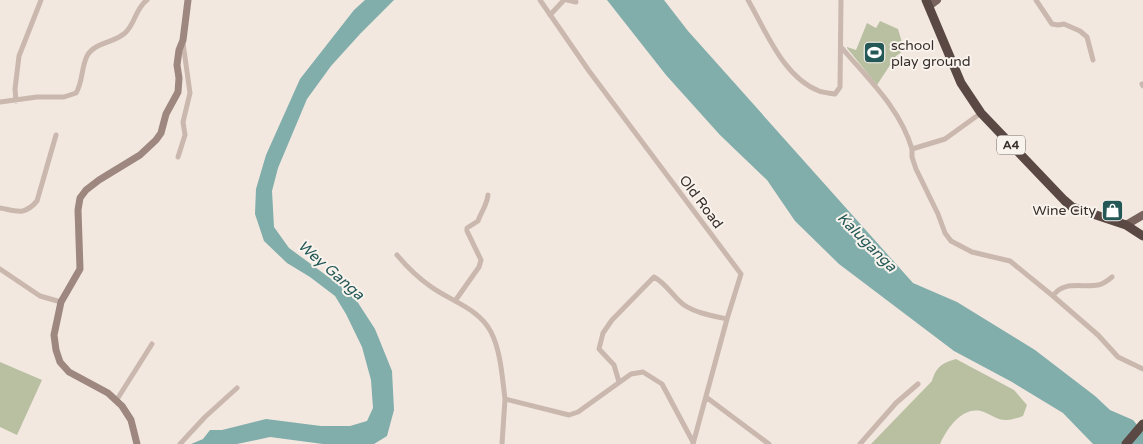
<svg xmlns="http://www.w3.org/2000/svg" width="1143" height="444" font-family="'Varela Round',sans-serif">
<rect width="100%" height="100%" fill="#f2e8e0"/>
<!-- green -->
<path fill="#b9c0a1" d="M880,21L898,29L901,39L903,51L896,56L877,85L847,48V47L856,50L867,23L876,28Z
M956,359L1014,390L1027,405L1023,416C1018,418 1012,420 1007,420C998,421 989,413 981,411C961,407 947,429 940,444H871L932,381C936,367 942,363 956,359Z
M0,362L42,380L17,435L0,427Z"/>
<!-- water -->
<path fill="#81adab" d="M365,0H394L360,34L331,66L307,99L278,168L272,191L274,227L289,248L353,295L375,329L392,371L394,410L387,436L374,444H323L270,437L237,444H191L203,439L210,430H222L266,419L321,426H350L367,421L373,408L371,380L362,347L346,314L335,296L310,277L287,263L264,241L255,214L256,189L266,155L300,79L354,10Z
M607,0H664L688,31L913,283L957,302L1035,350L1095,396L1110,410L1133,420L1143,432V444H1093L1063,413L1012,382L954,351L839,264L795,221L767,180L720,135L666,75Z"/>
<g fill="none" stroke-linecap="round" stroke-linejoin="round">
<!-- street -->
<path stroke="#cab7ad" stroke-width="5" d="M540,0L589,71L741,274L727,319L693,444
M567,0L576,2
M748,0C766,31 783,77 819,91C824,93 830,93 835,94L840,87L841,0
M1036,0L1052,24L1058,25L1064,24L1080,31L1087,37L1093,60
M550,15L564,0
M841,47C868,79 900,108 912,149L945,139L981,113
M1142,84L1143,86
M16,101L15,89L19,56L41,0
M0,102L37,97H64L76,93C83,82 81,68 87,56C94,42 116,43 126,32C135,23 136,8 147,0
M912,149V157L916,169L938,214L945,233L951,241L972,252L1010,261L1053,296L1098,335L1118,357L1143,369
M178,157L185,135L183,122L190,93L183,43
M0,208C17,211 24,216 37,201L56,135
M397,255C407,267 417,277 430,286C450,301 479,308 491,332C501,352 502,376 505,399L569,415L578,412L631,374L643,372L662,384L693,442
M0,269L40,296L61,302
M1053,296C1063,280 1083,288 1098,285C1104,284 1108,280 1112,277
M455,301L479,267L481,260L467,231V228L478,221C481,212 487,205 488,195
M619,382L614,365L599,349L603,333L612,320L654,277C667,284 673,297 684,305C696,313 713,316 727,319
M706,397L769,444
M116,401L152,344
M180,444L205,417L237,388
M502,444L505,399
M860,444L896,403L918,384"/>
<!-- secondary -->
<path stroke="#9d877e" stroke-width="7" d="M137,444L131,420L122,406L108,393L69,372L60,362L56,350L54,335L61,302L80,269L78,210L80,198L86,190L99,180L140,155L156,140L161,133L166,114L178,92L179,78L177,65L179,50L183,40L188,0"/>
<!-- primary -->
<path stroke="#79645d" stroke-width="8" d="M929,6L937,0
M1126,225L1143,215"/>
<!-- highway -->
<path stroke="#594843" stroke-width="9" d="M926,0L961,83L981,113L1064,200L1072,207L1126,225L1143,236
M1126,444L1143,424"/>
</g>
<!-- icons -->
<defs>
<symbol id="stadium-square" viewBox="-11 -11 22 22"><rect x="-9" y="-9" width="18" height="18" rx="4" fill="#235857" stroke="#f9f3ed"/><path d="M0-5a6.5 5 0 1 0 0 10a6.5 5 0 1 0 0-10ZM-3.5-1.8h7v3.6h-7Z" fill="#fff"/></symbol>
<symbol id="shop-square" viewBox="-11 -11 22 22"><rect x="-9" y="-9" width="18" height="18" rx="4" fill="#235857" stroke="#f9f3ed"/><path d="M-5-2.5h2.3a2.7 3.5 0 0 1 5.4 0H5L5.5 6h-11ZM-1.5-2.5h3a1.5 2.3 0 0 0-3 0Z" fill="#fff"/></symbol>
</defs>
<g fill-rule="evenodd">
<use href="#stadium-square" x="862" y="40" width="25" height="25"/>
<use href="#shop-square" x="1100" y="198" width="25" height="25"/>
</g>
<g text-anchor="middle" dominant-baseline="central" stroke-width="4" stroke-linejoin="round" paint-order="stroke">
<!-- shield labels -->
<rect fill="#f9f3ed" stroke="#726965" stroke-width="1" x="997" y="135.5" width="28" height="19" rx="4"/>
<g font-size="12" font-weight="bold" fill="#382e2b">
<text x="1011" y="145">A4</text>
</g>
<!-- poi labels -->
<g font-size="14" fill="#382e2b" stroke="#f9f3ed" text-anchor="start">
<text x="891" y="45">school<tspan x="891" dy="16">play ground</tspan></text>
<text x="1096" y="210" text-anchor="end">Wine City</text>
</g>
<!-- street labels -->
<g font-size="14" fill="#382e2b" stroke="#f9f3ed">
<text transform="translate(701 202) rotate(53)">Old Road</text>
</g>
<!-- water labels -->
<g font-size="15" font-style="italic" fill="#235857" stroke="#f9f3ed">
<text transform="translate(867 242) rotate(45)">Kaluganga</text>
<text transform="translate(331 270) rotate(41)">Wey Ganga</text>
</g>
</g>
</svg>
